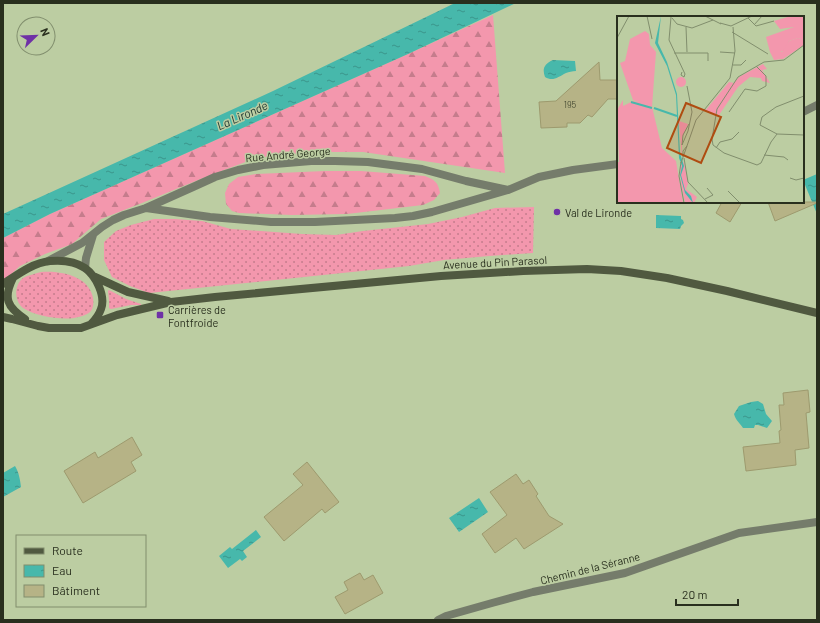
<svg xmlns="http://www.w3.org/2000/svg" width="820" height="623" font-family="Barlow,sans-serif">
<defs>
<pattern id="grass-dots" width="8" height="8" patternUnits="userSpaceOnUse"><rect width="8" height="8" fill="#f397ad"/><path d="M2 2h.1M6 6h.1" fill="none" stroke="#c57c8c" stroke-width="1.8" stroke-linecap="round"/></pattern>
<pattern id="forest-firs" width="22" height="20" patternUnits="userSpaceOnUse"><rect width="22" height="20" fill="#f397ad"/><path d="M5 1l3.5 6h-7zM16 11l3.5 6h-7z" fill="#c57c8c"/></pattern>
<pattern id="water-ripples" width="26" height="14" patternUnits="userSpaceOnUse"><rect width="26" height="14" fill="#47b8ab"/><path d="M2 4q2-2 4 0t4 0M15 11q2-2 4 0t4 0" fill="none" stroke="#3b968b"/></pattern>
</defs>
<rect width="100%" height="100%" fill="#bccda2"/>
<!-- grass -->
<path fill="url(#grass-dots)" d="M534,207L533,253L489,256L444,260L409,266L352,272L149,293L130,286L112,277L104,260V242L116,231L131,225L154,219H175L202,221L231,229L302,234L336,235L363,231L428,224L462,217L495,208Z
M41,272C54,271 71,273 82,281C91,287 97,301 91,311C87,315 80,317 74,318C60,320 35,316 23,308C14,301 14,285 23,278C28,275 35,274 41,272Z
M109,290L126,299L141,304V305H131L111,309L109,308V300L108,291Z"/>
<!-- forest -->
<path fill="url(#forest-firs)" d="M493,15L505,173L363,152H309L256,158L203,178L142,203L101,219L72,244L45,254L20,266L8,277L3,280V238L50,214L408,54Z
M325,171H361L425,176C435,180 438,182 440,193L434,200L423,205L347,214L292,215L239,213L232,211L226,204L225,193L229,184L238,177L256,174Z"/>
<!-- water -->
<path fill="url(#water-ripples)" d="M455,3H516L408,54L50,214L3,238V214L273,91Z
M553,60L575,61L576,71C572,71 569,72 566,73C558,77 553,82 545,77C542,69 544,64 553,60Z
M817,174V214L803,180Z
M656,215L681,216V219L683,220L684,223L681,226L680,229L656,228Z
M758,401L763,404L766,414L772,421L767,428L758,425H755L754,428H743C740,423 736,421 734,414L739,406L751,402Z
M15,466C19,473 20,479 21,487L3,497V473Z
M479,498L488,512L459,532L449,518Z
M256,530L261,537L243,551L247,557L242,561L240,559L228,568L219,556L230,547L232,549Z"/>
<!-- building -->
<path fill="#b6b386" stroke="#9d9a6e" d="M599,62L600,80H618V99H608L592,117L588,115L580,123H567V127L541,128L539,102L556,101Z
M722,202H742L730,222L716,213Z
M768,202H817V203L775,221Z
M808,390L810,412L806,413L809,448L795,450L796,465L746,471L743,447L780,443L779,431L781,430L779,405H784L783,393Z
M132,437L142,455L131,462L136,471L83,503L64,471L95,452L98,458Z
M307,462L339,502L325,513L322,509L284,541L264,517L303,485L293,474Z
M516,474L523,484L529,480L538,494L536,496L549,516L563,524L524,549L516,538L495,553L482,534L507,515L490,492Z
M360,573L364,580L373,575L383,593L345,614L335,597L348,590L344,582Z"/>
<g fill="none" stroke-linecap="round" stroke-linejoin="round">
<!-- street -->
<path stroke="#757c6b" stroke-width="8" d="M803,112L817,105
M508,190L466,181L422,169L368,162L335,161H311L263,165L238,170L215,177L193,187L146,208L210,217L271,222H315L395,218L413,216L432,212L508,190L539,177L573,170L618,164
M48,261L82,243L102,227L113,220L124,215L146,208
M85,268L86,258L93,235
M438,620L446,616L492,603L533,592L625,573L739,533L817,522"/>
<!-- secondary -->
<path stroke="#505940" stroke-width="8" d="M93,276L128,292L168,301
M13,278C3,298 7,307 25,319
M3,284C17,275 32,263 50,261C61,260 75,261 85,268C96,276 106,296 101,309C99,315 95,320 91,324
M3,317L12,319L38,326L49,328H81L117,315L146,308L171,302L215,297L441,276L523,271L587,269L621,271L667,278L727,291L817,313"/>
</g>
<!-- markers -->
<g fill="#6f31a6" stroke="#bccda2" stroke-width="1.5">
<circle cx="557" cy="212" r="4"/>
<rect x="156" y="311" width="8" height="8" rx="2"/>
</g>
<g text-anchor="middle" dominant-baseline="central" stroke-width="3" stroke-linejoin="round" paint-order="stroke">
<!-- number labels -->
<g font-size="9" fill="#4c5038">
<text x="570" y="104">195</text>
</g>
<!-- street labels -->
<g font-size="11" fill="#292f1e" stroke="#bccda2">
<text transform="translate(288 154) rotate(-5)">Rue André George</text>
<text transform="translate(495 262) rotate(-3)">Avenue du Pin Parasol</text>
<text transform="translate(590 568) rotate(-14)">Chemin de la Séranne</text>
</g>
<!-- poi labels -->
<g font-size="11" fill="#292f1e" stroke="#bccda2" text-anchor="start">
<text x="565" y="212">Val de Lironde</text>
<text x="168" y="309">Carrières de<tspan x="168" dy="13">Fontfroide</tspan></text>
</g>
<!-- water labels -->
<g font-size="12" font-style="italic" fill="#1b3430" stroke="#bccda2">
<text transform="translate(242 115) rotate(-24)">La Lironde</text>
</g>
</g>
<!-- overview -->
<g transform="translate(617 16)">
<rect width="187" height="187" fill="#bccda2"/>
<path d="M174,0H187V24L181,22L172,25L168,34L161,37L153,36L149,21L177,11L163,13L157,5ZM59 66a5 5 0 1 1 10 0a5 5 0 1 1-10 0Z" fill="#f397ad"/>
<path d="M28,15L32,18L33,29L39,36L35,91L45,132L59,145L66,187H0V146H2L0,94L6,84V90L16,85L23,86L16,84L3,47L8,45L13,23ZM181,22L187,24V29L166,43L157,44L153,36H165L172,25ZM146,48L150,53L145,54L153,67L145,65L144,62L133,61L121,71L102,99L88,95L112,66L117,67L122,61ZM62,105L71,108L65,122V143ZM67,146L71,168L69,173L80,181L77,187H68L64,167L63,150Z" fill="#f397ad"/>
<path d="M44,0L41,27L50,46L60,78L63,137L67,150L64,159L68,174L74,180L76,187L68,177L63,159L65,150L62,142L59,79L50,50L38,27Z" fill="#47b8ab"/>
<path fill="none" stroke="#47b8ab" stroke-width="2" d="M14,86L35,92M37,92L60,100"/>
<path fill="none" stroke="#818e6d" stroke-width="1" d="M30,0L35,23M88,0L104,8M54,1L52,24L68,58L67,61L64,59L65,56M55,2L60,8L75,12L96,4M131,2L139,10L157,5M103,7L114,10L135,0M137,9L145,0M69,11L70,36M115,16L151,38M0,22L12,0M187,29L167,44L147,46L121,61L100,93L95,123L96,129L107,137L140,149L144,147L154,126L160,118L187,119M103,36L118,37M57,37H91V45M116,49H124L129,44M70,70L75,96L71,115L65,129L66,119L72,108M112,96L128,73L140,75L149,70V60L139,50M160,118L143,109L145,101L159,91L187,80M99,132L103,126L115,123L122,116M147,139L167,141L171,144M66,141V135L70,130M67,142L71,166L91,187M64,146L62,160L67,187M64,147L79,104L113,62L118,35L116,11M173,162L179,164L187,162M111,175L122,186M88,183L96,179L90,172"/>
<path fill="#af4c11" fill-opacity="0.15" stroke="#af4c11" stroke-width="2" d="M69,87L104,101L84,147L50,132Z"/>
<rect width="187" height="187" fill="none" stroke="#292f1e" stroke-width="2"/>
</g>
<!-- border -->
<rect width="820" height="623" fill="none" stroke="#292f1e" stroke-width="8"/>
<!-- legend -->
<rect x="16" y="535" width="130" height="72" fill="#bccda2" stroke="#818e6d"/>
<rect x="24" y="548" width="20" height="6" fill="#505940" stroke="#818e6d"/>
<text x="52" y="555" font-size="12" fill="#292f1e">Route</text>
<rect x="24" y="565" width="20" height="12" fill="url(#water-ripples)" stroke="#818e6d"/>
<text x="52" y="575" font-size="12" fill="#292f1e">Eau</text>
<rect x="24" y="585" width="20" height="12" fill="#b6b386" stroke="#818e6d"/>
<text x="52" y="595" font-size="12" fill="#292f1e">Bâtiment</text>
<!-- north arrow -->
<g transform="translate(36 36) rotate(67)"><circle r="19" fill="#bccda2" stroke="#818e6d"/>
<path d="M0-3L7 15L0 10L-7 15Z" fill="#6f31a6"/>
<text y="-6" font-size="11" font-weight="bold" text-anchor="middle" fill="#292f1e">N</text>
</g>
<!-- scale -->
<path d="M676 599v6h62v-6" fill="none" stroke="#292f1e" stroke-width="2"/>
<text x="682" y="599" font-size="12" fill="#292f1e" stroke="#bccda2" stroke-width="3" paint-order="stroke">20 m</text>
</svg>
